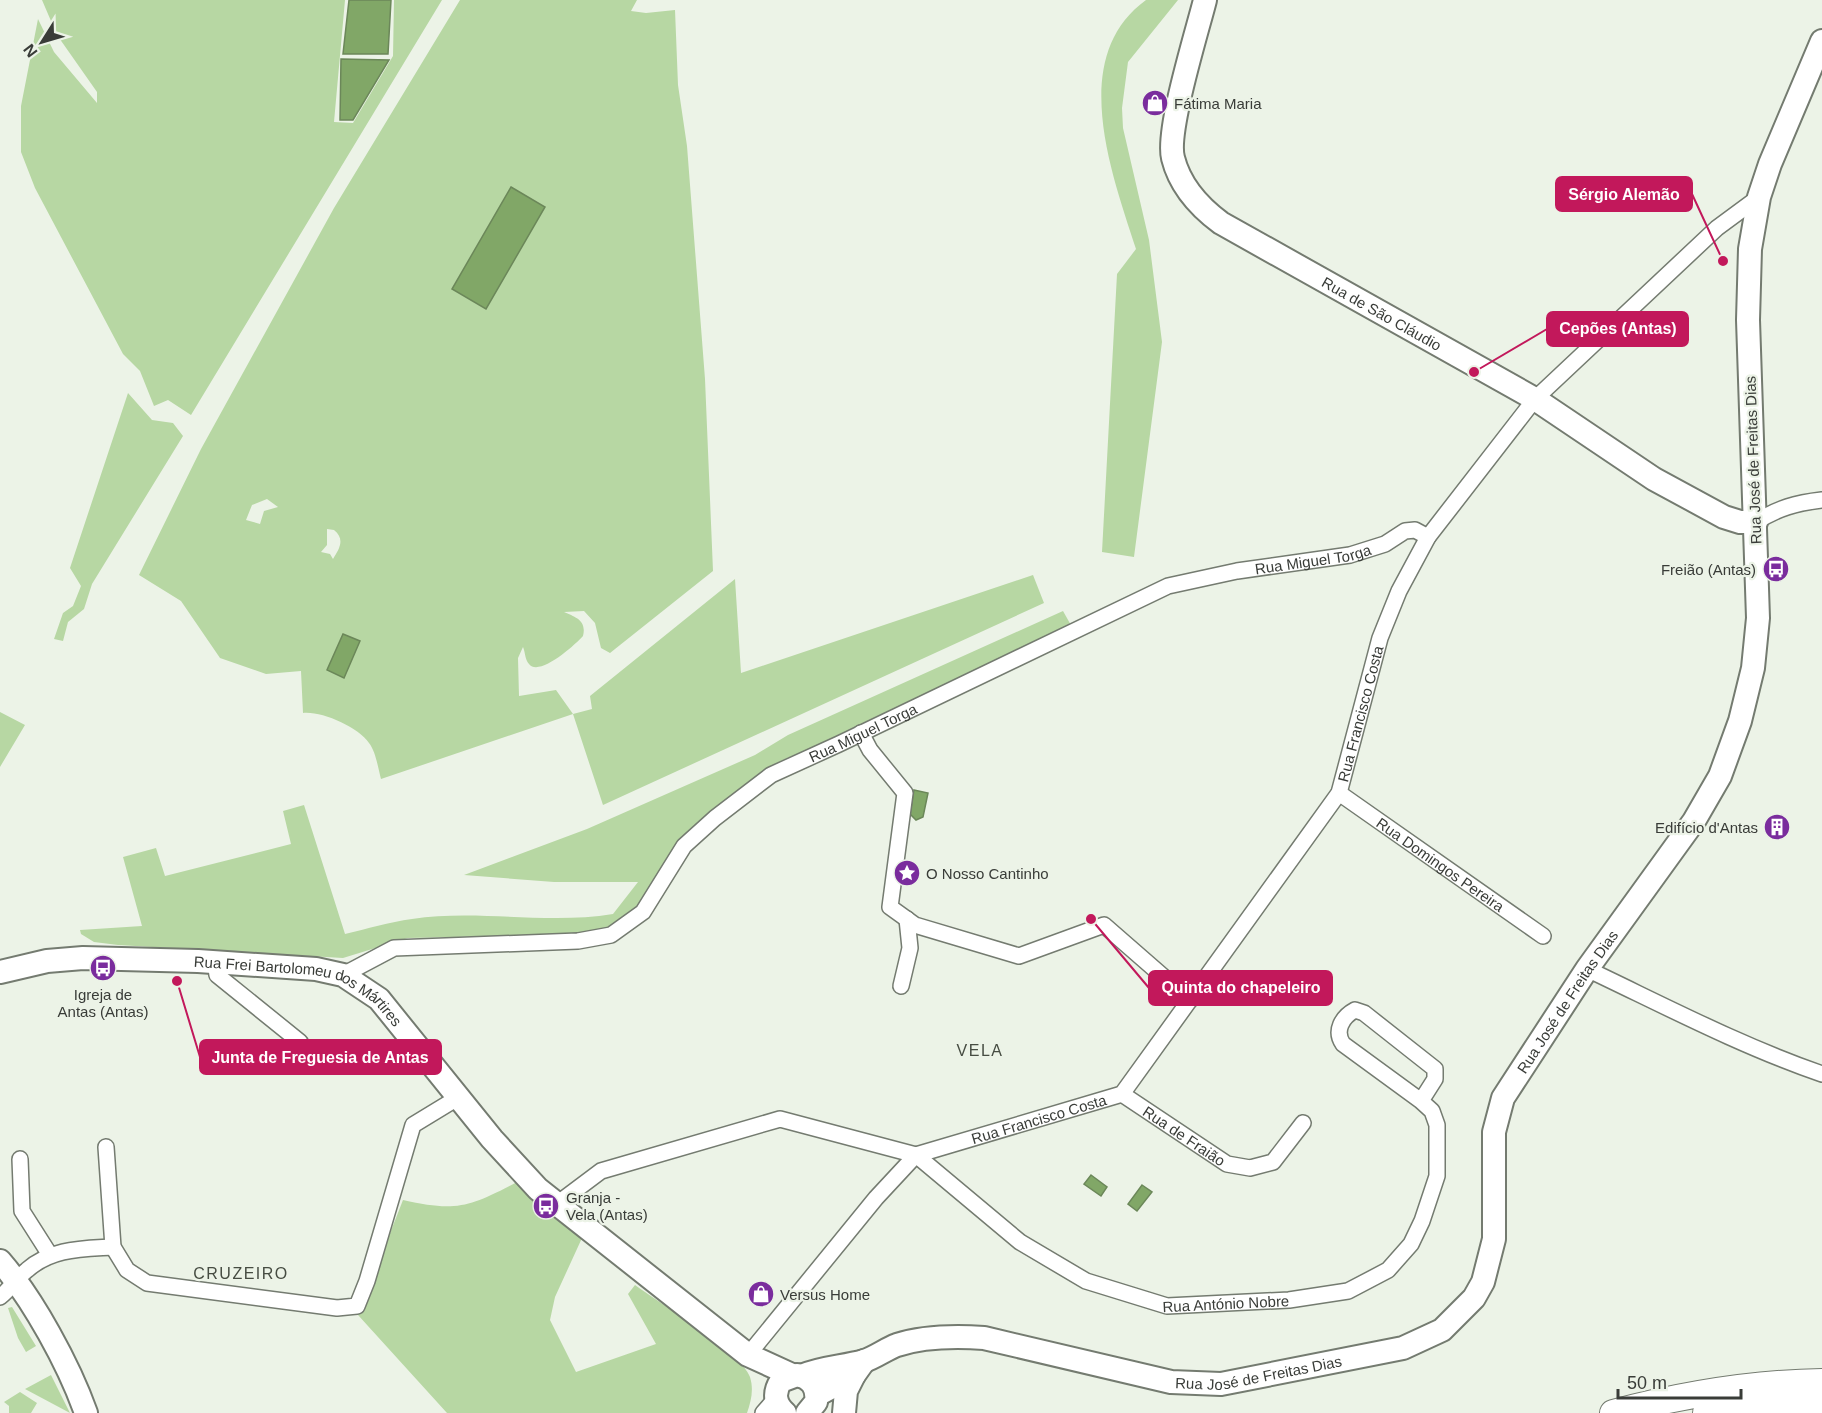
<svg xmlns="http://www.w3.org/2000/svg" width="1822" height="1413" font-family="Helvetica,sans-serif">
<rect width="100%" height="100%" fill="#ecf3e7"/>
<!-- green -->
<path fill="#b7d7a3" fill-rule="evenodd" d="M42,0H345L334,122L353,123L393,56L394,0H442L191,415L168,400L154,406L140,371L123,354L35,188L21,152V106L38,19L54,52L97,103V92L57,35Z
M460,0H637L631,11L646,13L675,10L678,85L687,146L705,379L713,571L610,653L601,648L595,623L584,611L564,612C575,617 587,620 583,636C574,646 539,677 529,664C525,660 525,651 523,647L518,658L519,696L556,690L573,714L592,709L590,696L735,579L741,673L1033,575L1044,603L603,805L573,714L381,779C378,768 376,752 369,743C358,727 322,711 303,713L301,671L266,674L220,658L181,601L139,575L201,449L334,208ZM511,187L545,207L486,309L452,289ZM267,499L278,507L264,511L260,524L246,520L252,505ZM327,529L334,530C345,539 340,548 333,559L330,554L321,552L327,545Z
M1146,0H1178L1128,62L1122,108L1123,128L1149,240L1162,342L1134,557L1102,552L1117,274L1136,249C1112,174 1067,57 1146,0Z
M128,393L152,420L173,423L183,436L92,584L84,609L68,622L63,641L54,639L63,613L73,606L81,586L70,568Z
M1063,611L1072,627L835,740L787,758L768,768L711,814L649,895L623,924L592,934L408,938L343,958L118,945L94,942L81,934L80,930L142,926L123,857L156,848L165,876L291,844L283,811L304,805L345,934C367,929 389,922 412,919C477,909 548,925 613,914L638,882H554L464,875L587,829L755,755L788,735Z
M0,712L25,725L0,767Z
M517,1182L582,1238L555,1297L550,1320L576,1372L656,1344L628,1294L635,1285C659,1303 742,1352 750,1377C754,1390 751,1401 747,1413H447L358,1315L403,1200C456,1212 469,1207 517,1182Z
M12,1307L36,1346L26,1352L18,1338L8,1308Z
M51,1375L70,1413L25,1389Z
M20,1392L37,1403L31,1413H9V1406L4,1402Z"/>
<!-- water -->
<path fill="#81a767" stroke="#6b8759" stroke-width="1.5" d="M349,0H391L388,54H343Z
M341,59L389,60L353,120H340Z
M511,187L545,207L486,309L452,289Z
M343,634L360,641L344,678L327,670Z
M914,790L928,793L923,817L916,820L910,814Z
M1091,1175L1107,1187L1101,1196L1084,1184Z
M1142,1185L1152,1192L1137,1211L1128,1204Z"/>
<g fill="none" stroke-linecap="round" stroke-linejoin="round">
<defs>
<g id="street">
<path d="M1756,522C1778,508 1796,503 1822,500"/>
<path d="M861,733L870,750L905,793L890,907L915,925L1019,956L1104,925L1190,1000"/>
<path id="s1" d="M1339,793L1543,936"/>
<path d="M215,962L217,975L300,1042"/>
<path d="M1587,969C1665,1006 1741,1046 1822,1074"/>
<path id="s2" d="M343,975L394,948L578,941L611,935L643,912L684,846L715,818L771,775L839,744L1168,586L1237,571L1350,555L1385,544L1405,531L1415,530L1428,537"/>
<path d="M901,986L910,948L907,919"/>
<path id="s3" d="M1122,1094L1227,1164L1250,1168L1273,1162L1303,1123"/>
<path d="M106,1147L113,1247L127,1270L147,1283L337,1308L357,1306L367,1281L413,1125L459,1097"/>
<path id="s4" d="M916,1155L1122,1094L1339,793L1380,638L1399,591L1428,537L1535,399L1717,228L1759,197"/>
<path d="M20,1159L22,1211L50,1255"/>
<path id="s5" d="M557,1204L601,1171L780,1119L916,1155L1020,1242L1086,1281L1167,1306L1289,1300L1348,1291L1388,1270L1411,1244L1422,1221L1437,1176V1125L1432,1111L1421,1101L1435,1079V1069L1364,1013L1355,1010C1342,1017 1334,1031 1343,1044L1421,1101"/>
<path d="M0,1297C10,1289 17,1278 27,1270C52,1248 82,1249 113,1247"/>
<path d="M748,1355L876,1198L916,1155"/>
<path d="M763,1413L776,1398"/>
</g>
<g id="secondary">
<path id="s6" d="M1205,0C1197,32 1166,131 1173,158C1180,186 1198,206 1221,223L1535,399L1654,479L1724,517L1740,522H1756"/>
<path id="s7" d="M0,972L47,961L83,958L198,961L316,969L343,975L379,999L492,1139L538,1189L748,1355L792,1375"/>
<path d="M0,1261C33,1299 69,1365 86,1413"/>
<path id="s8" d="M801,1376C822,1367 843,1367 864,1361C876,1357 886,1349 897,1345C925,1336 955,1336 984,1338L1171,1382L1221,1384L1403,1348L1442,1330L1474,1298L1483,1282L1494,1239V1132L1503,1098L1587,969L1694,821L1720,776L1740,721L1753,668L1758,618L1748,320L1750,249L1759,197L1770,164L1822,41"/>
<path d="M817,1395L854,1375L864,1361"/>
<path d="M785,1413C775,1404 773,1393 781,1381L797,1375C811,1378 818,1387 816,1402L807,1413"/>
<path d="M844,1413L846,1391L854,1375"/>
</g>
<path id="primary" d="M1613,1413C1681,1395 1751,1383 1822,1382
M1706,1413L1822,1402"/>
</defs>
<!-- street casing -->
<use href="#street" stroke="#747b70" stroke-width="18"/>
<!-- secondary casing -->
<use href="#secondary" stroke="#747b70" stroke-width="26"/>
<!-- primary casing -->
<use href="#primary" stroke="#747b70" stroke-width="28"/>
<!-- street -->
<use href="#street" stroke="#fff" stroke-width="15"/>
<!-- secondary -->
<use href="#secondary" stroke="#fff" stroke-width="22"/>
<!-- primary -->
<use href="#primary" stroke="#fff" stroke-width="26"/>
</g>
<!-- icons -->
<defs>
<symbol id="shop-disc" viewBox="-11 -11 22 22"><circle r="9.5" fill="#7a2c9d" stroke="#ecf3e7"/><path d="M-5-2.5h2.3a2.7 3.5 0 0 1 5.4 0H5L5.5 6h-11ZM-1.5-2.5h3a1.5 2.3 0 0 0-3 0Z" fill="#fff"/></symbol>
<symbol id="bus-disc" viewBox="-11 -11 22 22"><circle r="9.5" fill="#7a2c9d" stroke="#ecf3e7"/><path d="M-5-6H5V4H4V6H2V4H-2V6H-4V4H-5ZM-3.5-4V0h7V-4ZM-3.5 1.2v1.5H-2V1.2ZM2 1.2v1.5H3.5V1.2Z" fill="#fff"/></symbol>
<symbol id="building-disc" viewBox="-11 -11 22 22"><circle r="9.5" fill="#7a2c9d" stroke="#ecf3e7"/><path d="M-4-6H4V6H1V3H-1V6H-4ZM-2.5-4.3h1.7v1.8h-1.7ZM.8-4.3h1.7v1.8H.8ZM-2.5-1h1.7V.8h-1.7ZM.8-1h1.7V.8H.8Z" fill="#fff"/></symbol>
<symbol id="sight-disc" viewBox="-11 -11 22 22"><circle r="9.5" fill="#7a2c9d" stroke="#ecf3e7"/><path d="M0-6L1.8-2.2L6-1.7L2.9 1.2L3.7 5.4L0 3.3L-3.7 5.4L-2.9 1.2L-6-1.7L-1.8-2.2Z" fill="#fff"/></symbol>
</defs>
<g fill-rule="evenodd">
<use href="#shop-disc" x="1140" y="88" width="30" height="30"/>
<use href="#bus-disc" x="1761" y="554" width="30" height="30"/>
<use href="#building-disc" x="1762" y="812" width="30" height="30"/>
<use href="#sight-disc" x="892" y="858" width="30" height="30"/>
<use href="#bus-disc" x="88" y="953" width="30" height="30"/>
<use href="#bus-disc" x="531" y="1191" width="30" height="30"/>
<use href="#shop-disc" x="746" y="1279" width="30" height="30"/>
</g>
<g text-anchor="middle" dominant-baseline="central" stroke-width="4.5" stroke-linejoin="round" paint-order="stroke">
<!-- poi labels -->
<g font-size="15" fill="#393c38" stroke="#ecf3e7" text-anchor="start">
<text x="1174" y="103">Fátima Maria</text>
<text x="1756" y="569" text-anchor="end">Freião (Antas)</text>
<text x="1758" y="827" text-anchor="end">Edifício d'Antas</text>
<text x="926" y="873">O Nosso Cantinho</text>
<text x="103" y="994" text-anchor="middle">Igreja de<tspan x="103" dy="17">Antas (Antas)</tspan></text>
<text x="566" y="1197">Granja -<tspan x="566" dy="17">Vela (Antas)</tspan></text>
<text x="780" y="1294">Versus Home</text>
</g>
<!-- street labels -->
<g font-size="15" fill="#393c38" stroke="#ecf3e7">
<text stroke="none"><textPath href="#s6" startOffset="429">Rua de São Cláudio</textPath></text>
<text transform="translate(1753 460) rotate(-92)">Rua José de Freitas Dias</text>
<text stroke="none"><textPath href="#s2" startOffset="1092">Rua Miguel Torga</textPath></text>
<text stroke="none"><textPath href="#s4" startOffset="668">Rua Francisco Costa</textPath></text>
<text stroke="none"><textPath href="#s2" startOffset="606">Rua Miguel Torga</textPath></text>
<text stroke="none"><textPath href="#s1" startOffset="124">Rua Domingos Pereira</textPath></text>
<text stroke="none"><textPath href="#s7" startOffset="308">Rua Frei Bartolomeu dos Mártires</textPath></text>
<text stroke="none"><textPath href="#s8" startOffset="1026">Rua José de Freitas Dias</textPath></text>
<text stroke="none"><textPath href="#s4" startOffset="128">Rua Francisco Costa</textPath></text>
<text stroke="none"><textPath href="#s3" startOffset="75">Rua de Fraião</textPath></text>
<text stroke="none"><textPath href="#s5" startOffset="738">Rua António Nobre</textPath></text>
<text stroke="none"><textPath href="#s8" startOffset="470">Rua José de Freitas Dias</textPath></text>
</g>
<!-- neighbourhood labels -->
<g font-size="16" letter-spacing="1.5" fill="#464c42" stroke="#ecf3e7">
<text x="980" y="1050">VELA</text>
<text x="241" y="1273">CRUZEIRO</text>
</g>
</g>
<!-- callouts -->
<path fill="none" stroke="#c2185b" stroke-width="2" d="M1723 261L1692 194M1474 372L1547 329M1091 919L1149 988M177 981L200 1057"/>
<g fill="#c2185b" stroke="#ecf3e7" stroke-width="2">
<circle cx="1723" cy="261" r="6"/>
<circle cx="1474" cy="372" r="6"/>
<circle cx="1091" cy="919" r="6"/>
<circle cx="177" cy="981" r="6"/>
</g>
<g fill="#c2185b" stroke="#c2185b" stroke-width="2">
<rect x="1556" y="177" width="136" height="34" rx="6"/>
<rect x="1547" y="312" width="141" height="34" rx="6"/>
<rect x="1149" y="971" width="183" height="34" rx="6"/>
<rect x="200" y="1040" width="241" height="34" rx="6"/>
</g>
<g font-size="16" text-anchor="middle" font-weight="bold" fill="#fff">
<text x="1624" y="200">Sérgio Alemão</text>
<text x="1618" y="334">Cepões (Antas)</text>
<text x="1241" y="993">Quinta do chapeleiro</text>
<text x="320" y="1063">Junta de Freguesia de Antas</text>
</g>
<!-- north arrow -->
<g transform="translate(42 42) rotate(233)" stroke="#ecf3e7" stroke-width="4.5" paint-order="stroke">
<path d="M0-4.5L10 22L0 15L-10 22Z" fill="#393c38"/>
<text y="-9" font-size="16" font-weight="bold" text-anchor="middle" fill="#393c38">N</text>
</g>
<!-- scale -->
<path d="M1618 1389v9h123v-9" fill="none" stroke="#393c38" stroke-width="3"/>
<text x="1627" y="1389" font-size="18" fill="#393c38" stroke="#ecf3e7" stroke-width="4.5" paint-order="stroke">50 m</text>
</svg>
